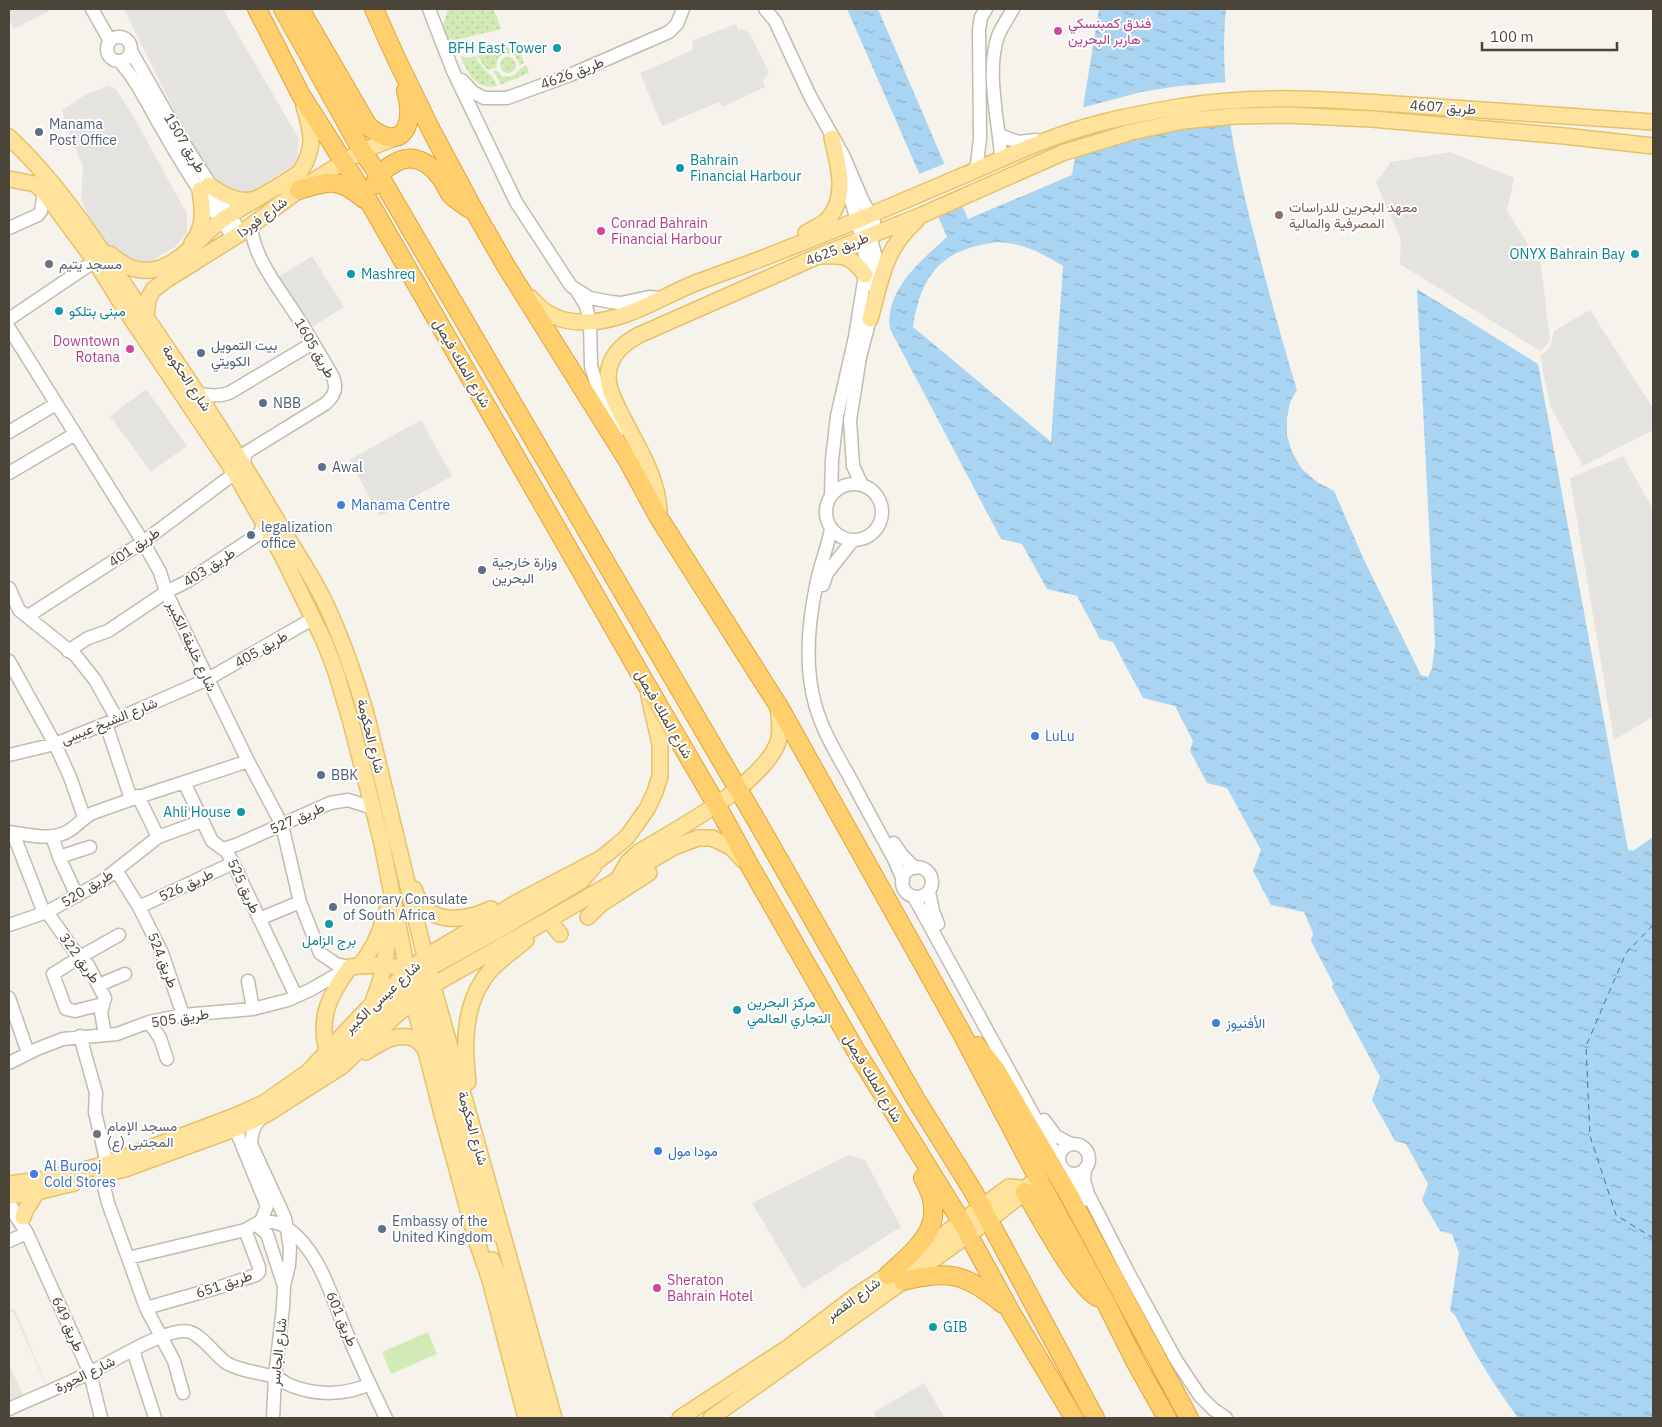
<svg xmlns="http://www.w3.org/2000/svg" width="1662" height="1427" font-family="'IBM Plex Sans',Vazirmatn,sans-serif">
<defs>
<pattern id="grass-dots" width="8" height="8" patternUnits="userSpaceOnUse" patternTransform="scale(1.25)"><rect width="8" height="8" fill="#d2eab5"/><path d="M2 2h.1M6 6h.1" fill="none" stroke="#b6ca9c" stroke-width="1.8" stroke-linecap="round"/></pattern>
<pattern id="water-ripples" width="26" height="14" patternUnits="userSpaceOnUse" patternTransform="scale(1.25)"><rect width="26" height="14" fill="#a9d4f2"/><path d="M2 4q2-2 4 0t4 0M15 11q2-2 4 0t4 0" fill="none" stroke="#8caec5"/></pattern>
</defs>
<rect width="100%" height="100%" fill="#f6f3ec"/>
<!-- residential -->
<path fill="#eae5da" d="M14,1308L48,1389L9,1406V1363L23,1396H29L47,1388L13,1311L9,1313V1311Z"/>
<!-- grass -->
<path fill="url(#grass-dots)" d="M448,9H493L502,29L455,40L448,39L443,25Z
M503,45L521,55L524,63L520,65L515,56L505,53L498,58L496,68L488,70L483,65L478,56Z
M460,56L468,58L476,56C482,73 493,71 497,86C474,90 468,72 460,56Z
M500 65a8 8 0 1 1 16 0a8 8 0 1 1-16 0Z
M526,65L529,73L500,85L498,78L493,72L496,70L502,76C514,80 516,70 526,65Z"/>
<!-- garden -->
<path fill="#d2eab5" d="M428,1332L437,1354L391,1374L382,1352Z"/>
<!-- parking -->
<path fill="#e5e3e0" d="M9,9H53L14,29L9,18Z
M124,9H223L299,139L297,159L292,166L247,195L228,194L195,153Z
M736,24L738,31L743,29L750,34L769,72L766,78L763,80L765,87L722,107L719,102L662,126L640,73L693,50L692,41Z
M108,86L116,89L136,121L187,214V233L175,247L146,264L109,255L91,222L81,200L83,167L66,125L62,110L85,95Z
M1450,152L1514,178L1507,211L1541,264L1550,341L1547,345L1540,351L1400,264L1401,240L1376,182L1391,162Z
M312,256L344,307L307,330L275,279Z
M1590,310L1653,408V430L1583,466L1550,406L1540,356L1550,347L1554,331Z
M146,389L187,446L151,472L110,416Z
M421,420L452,476L380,516L349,460Z
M1623,456L1653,509V717L1614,740L1570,478Z
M848,1155L865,1160L901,1227L803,1289L752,1203Z
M924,1383L945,1418H876L874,1412Z"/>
<!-- water -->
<path fill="url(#water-ripples)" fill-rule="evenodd" d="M847,9H878L968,219L1072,175L1099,9H1226C1219,78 1232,144 1248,211C1263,271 1279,331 1297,390L1290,402L1287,418V435L1292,452L1302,469L1317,482L1334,491L1365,562L1421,675L1428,677L1432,668L1435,644L1417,289L1538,364L1628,850L1633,851L1653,837V1418H1518C1494,1385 1473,1352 1455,1315L1450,1311L1459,1253L1452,1234L1440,1231L1422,1200L1428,1184L1406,1144L1395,1141L1372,1100L1380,1077L1332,987L1333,983L1311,941L1313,933L1304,912L1271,905L1253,871L1261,850L1227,788L1207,783L1190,751L1193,741L1175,706L1143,698L1113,642L1100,639L1077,596L1047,589L1022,544L1001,539L890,329C885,289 921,261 947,237ZM999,242C1024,244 1042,253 1063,266L1051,442L913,327C921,273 943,248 999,242Z"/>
<!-- pier -->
<path fill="#f6f3ec" d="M1227,82L1231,122L1187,127L1118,141L1073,156L1081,108L1141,92L1179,86Z
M946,163L964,205L936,217L917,175Z"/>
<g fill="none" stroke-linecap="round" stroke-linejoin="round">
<!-- ferry -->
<path stroke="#2e7ab2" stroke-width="1" stroke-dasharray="6 5" stroke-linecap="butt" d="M1653,925L1626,953L1586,1046L1590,1136L1616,1215L1653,1238"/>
<defs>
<path id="minor" d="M92,9L110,41
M429,9L453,71L516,202L571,286L590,298L611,302L621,303L649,297L662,298
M765,9L775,21L810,96L844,157L862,199L874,222
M107 49a12 12 0 1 1 24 0a12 12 0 1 1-24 0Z
M131,51L180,137L241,233
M119,61C136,79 146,101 158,122C181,162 205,203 234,237
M462,80L473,92L484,98H507L570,75L669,32L677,24L683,9
M999,135L1018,142L1036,140
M1001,155C998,119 986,70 998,36C1002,26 1008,18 1013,9
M977,164L980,138L979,30L981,17L986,9
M865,217L875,254L874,287
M9,228L38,215L41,211L44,192
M577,291L586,306L590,322L591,366L597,386L617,433
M9,319L95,261
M9,328L143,542L160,572L166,592L208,679L248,761L282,825L300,902L320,953L336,964L350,967
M197,393C208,396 218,397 229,393L313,343
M9,432L56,404
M244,465L245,456L247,452L325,404C335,396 338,387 332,375C320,355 309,335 296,315C279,288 254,259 251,226
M9,473L75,434
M826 512a28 28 0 1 1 56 0a28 28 0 1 1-56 0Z
M862,485L853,466L850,420L860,357L870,319L871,309
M831,496L832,460L837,416L855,337L865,275V255L857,220L843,174
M831,529C827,550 818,570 815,591C808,627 805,668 815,704C822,730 836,753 849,776C864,804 879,832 894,859L903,880
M823,585L827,573L853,540
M9,588L19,610L76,656L95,680L117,719
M28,616L143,542L235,473
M68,651L88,638L108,631L166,592L188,581L257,535L261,531L263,519
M9,661L55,744L70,777L84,817
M106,724L131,799
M9,755L55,744L117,719L208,679L314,618
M184,782L212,841L227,852L233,863L296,996
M138,796L158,837
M9,832C25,834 45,840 62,834C74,831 81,818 93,813C144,794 196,779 248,761
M13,833L44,913
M52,836L59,857L77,896
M894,843L901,854L915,868
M223,849L236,845L330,803L348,800L373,808
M59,857L90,847
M902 882a15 15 0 1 1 30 0a15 15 0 1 1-30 0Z
M116,870L139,907L162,953L183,1015
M929,892L933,911L938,924
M914,897L1051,1147L1059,1157
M139,907L233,863
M47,912L73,949L88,965L105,998L101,1012L105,1035
M259,919L300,902
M9,925L47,912L101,882L158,837L202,821
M248,981L253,1009
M99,985L125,974
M9,998L28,1053
M103,1004L75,1011L66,1009L53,974L80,957L119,935
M149,1022L160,1038L167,1059
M80,1036L96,1093L95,1112L107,1164
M9,1063L37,1049L63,1039L117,1034L149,1022L183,1015L253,1009L288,1000L310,990L350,967
M263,1116C254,1125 252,1131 251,1144L285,1218L290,1248L289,1265L284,1286L283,1307L275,1377L273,1418
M1044,1120L1056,1136L1071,1144
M1059 1159a15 15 0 1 1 30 0a15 15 0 1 1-30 0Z
M1085,1170L1084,1180L1088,1194L1128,1272L1176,1360L1200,1396L1213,1409L1226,1418
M1069,1174L1084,1200
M101,1175L108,1203L128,1258L146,1308L174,1361L183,1393
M9,1202L17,1218L27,1233L90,1373L101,1418
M261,1221C271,1222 279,1222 287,1228C320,1251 331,1296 346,1331C358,1360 372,1389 386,1418
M257,1225L267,1234L284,1286
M9,1241L27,1233
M128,1258L245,1230L261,1221L267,1206L239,1138L237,1128L238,1120
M146,1308L220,1287L256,1275L259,1272V1267L245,1230
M133,1350L155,1418
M9,1409C35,1397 63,1386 89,1373C109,1364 169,1325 190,1332C201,1335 215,1354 225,1362C236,1370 262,1373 275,1377C282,1379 286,1384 292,1386C318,1396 346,1395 370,1384"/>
<path id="major" d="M9,137C67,191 107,260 152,326C197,392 241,459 282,529C297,554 315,580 327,607C344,644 357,682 368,721L428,969L554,1418
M9,179L35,184L44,192L95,261L123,306L235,473L282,555L324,641L335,669L350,719L381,839L413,1000L442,1114L476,1239L490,1280L526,1418
M209,185C223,195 239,204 256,199
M806,233C814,228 823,225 829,218C848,195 838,163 832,138
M192,243C205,228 203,209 200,190
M110,254C123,265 134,272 151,270C178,268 201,235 222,220C247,203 275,190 300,172C316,147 312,134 304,106
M823,256C844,255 853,257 865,275
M531,298C546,317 565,323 588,322C627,321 662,296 698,282C727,271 757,261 786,249C843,227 899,203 955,179C989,165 1023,148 1058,136C1096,122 1138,114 1178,107C1259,93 1342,100 1424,106C1501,111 1577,117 1653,122
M146,316L148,299L153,290L166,280L241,233L299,190L345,161L362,151L399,136
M870,319C881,280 884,249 916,221
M659,517C660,480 638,448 622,416C616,404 608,390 608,376C609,356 622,344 639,335L816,257L922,215L1062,153L1131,132L1183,121L1235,116L1287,115L1372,119L1564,136L1653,146
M618,879L628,862L639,852C677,829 763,784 778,742C782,731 779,718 778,707
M414,889C426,926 462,922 491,909
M588,917L601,904L649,873
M549,920L560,934
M360,965C372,951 379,937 384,918
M423,975L428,969L504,927L581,881L594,866
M374,999C386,969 390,942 387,910
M327,1051C318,1017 330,994 350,967C364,965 397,963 409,972C416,977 419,985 422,992L445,1073L461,1142L480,1208L491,1225L501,1236
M366,1052C380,1043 397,1031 415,1039C419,1041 423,1047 426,1050
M324,1074L336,1057L415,979
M468,1082C464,1049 463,1010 483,980C493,964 512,952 526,940
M101,1175L125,1169L174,1151L237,1128L267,1114L341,1067L395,1016L433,985L562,912L674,847L698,838H712L731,847L743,860
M9,1184L47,1179L107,1164L235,1116L264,1103L308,1072L373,1003L425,957L516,903L600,859L613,849L627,837L647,809L655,792L660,776V744L649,696
M9,1196L37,1192L74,1183
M23,1217L25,1211L37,1192
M492,1260L504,1287L540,1418
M680,1418L789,1347L857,1295L888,1275L1009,1187L1020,1188L1025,1192
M711,1418L989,1220L1025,1192L1030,1184"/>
<path id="highway" d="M257,9L301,95L371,205L646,684L716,804L751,868L856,1051L961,1221L1009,1309L1074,1418
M283,9L362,151L379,175L762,830L915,1098L973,1191L1095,1418
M300,9L368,126C403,155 416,123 406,91
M374,9L396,58L431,130L476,214L506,266L628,461L659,518L778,705L960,1030L1040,1182L1106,1303L1136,1363L1167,1418
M374,185C378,175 385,168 395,163C413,152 430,163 441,178C445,183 447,190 451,195C456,200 464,205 470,209
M299,190C330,181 338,177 364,199
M977,1046L996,1070L1069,1195L1189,1418
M1025,1192C1040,1216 1076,1285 1097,1297
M888,1275C920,1245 950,1224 923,1178
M903,1281C952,1270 963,1273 1003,1304"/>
</defs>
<!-- minor casing -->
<use href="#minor" stroke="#c2bbae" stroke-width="15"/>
<!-- major casing -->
<use href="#major" stroke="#e6c16a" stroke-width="18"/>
<!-- highway casing -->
<use href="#highway" stroke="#e0a43c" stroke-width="20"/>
<!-- minor -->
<use href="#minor" stroke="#fff" stroke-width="12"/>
<!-- major -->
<use href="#major" stroke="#ffe39c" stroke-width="15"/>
<!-- highway -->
<use href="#highway" stroke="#ffcf6e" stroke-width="18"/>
</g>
<!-- markers -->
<g fill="#d1479c" stroke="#fff" stroke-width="2">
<circle cx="1058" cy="31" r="5"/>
<circle cx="601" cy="231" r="5"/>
<circle cx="130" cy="349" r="5"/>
<circle cx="657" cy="1288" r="5"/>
</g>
<g fill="#0f9aa8" stroke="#fff" stroke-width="2">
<circle cx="557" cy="48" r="5"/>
<circle cx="680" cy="168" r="5"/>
<circle cx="1635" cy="254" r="5"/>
<circle cx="351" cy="274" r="5"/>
<circle cx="59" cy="311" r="5"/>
<circle cx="241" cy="812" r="5"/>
<circle cx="329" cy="924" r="5"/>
<circle cx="737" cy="1010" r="5"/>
<circle cx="933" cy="1327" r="5"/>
</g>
<g fill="#5c6f8a" stroke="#fff" stroke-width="2">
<circle cx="39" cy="132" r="5"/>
<circle cx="201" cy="353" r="5"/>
<circle cx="263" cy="403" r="5"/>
<circle cx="322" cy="467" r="5"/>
<circle cx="251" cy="535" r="5"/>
<circle cx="482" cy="570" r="5"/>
<circle cx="321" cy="775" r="5"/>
<circle cx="333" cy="907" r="5"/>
<circle cx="382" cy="1229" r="5"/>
</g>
<circle fill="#8d6e63" stroke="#fff" stroke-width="2" cx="1279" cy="215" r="5"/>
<g fill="#6b7280" stroke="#fff" stroke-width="2">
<circle cx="49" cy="264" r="5"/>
<circle cx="97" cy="1134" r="5"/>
</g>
<g fill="#3f7fe0" stroke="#fff" stroke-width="2">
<circle cx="341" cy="505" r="5"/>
<circle cx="1035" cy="736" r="5"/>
<circle cx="1216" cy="1023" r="5"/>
<circle cx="658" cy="1151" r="5"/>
<circle cx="34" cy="1174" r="5"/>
</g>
<g text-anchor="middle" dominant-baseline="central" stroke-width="4" stroke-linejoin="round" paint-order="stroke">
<!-- hotel labels -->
<g font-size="14" fill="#b23c85" stroke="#fff" text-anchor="start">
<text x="1068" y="23">فندق كمبنسكي<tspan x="1068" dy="16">هاربر البحرين</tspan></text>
<text x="611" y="223">Conrad Bahrain<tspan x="611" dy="16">Financial Harbour</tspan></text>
<text x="120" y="341" text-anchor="end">Downtown<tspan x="120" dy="16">Rotana</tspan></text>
<text x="667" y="1280">Sheraton<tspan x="667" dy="16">Bahrain Hotel</tspan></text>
</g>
<!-- culture labels -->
<g font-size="14" fill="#0d838f" stroke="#fff" text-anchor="start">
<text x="547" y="48" text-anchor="end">BFH East Tower</text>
<text x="690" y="160">Bahrain<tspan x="690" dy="16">Financial Harbour</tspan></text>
<text x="1625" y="254" text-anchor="end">ONYX Bahrain Bay</text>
<text x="361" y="274">Mashreq</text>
<text x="69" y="311">مبنى بتلكو</text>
<text x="231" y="812" text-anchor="end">Ahli House</text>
<text x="329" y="940" text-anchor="middle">برج الزامل</text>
<text x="747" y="1002">مركز البحرين<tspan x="747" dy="16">التجاري العالمي</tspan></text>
<text x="943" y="1327">GIB</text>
</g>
<!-- street labels -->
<g font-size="14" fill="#4b4439" stroke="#fff">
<text transform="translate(572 73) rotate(-21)">طريق 4626</text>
<text transform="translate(1443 107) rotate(4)">طريق 4607</text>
<text transform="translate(185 143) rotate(59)">طريق 1507</text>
<text transform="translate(262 217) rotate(-36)">شارع فوردا</text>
<text transform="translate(837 249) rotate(-22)">طريق 4625</text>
<text transform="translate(315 348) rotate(60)">طريق 1605</text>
<text transform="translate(462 363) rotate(60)">شارع الملك فيصل</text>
<text transform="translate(187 378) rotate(56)">شارع الحكومة</text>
<text transform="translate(134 547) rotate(-34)">طريق 401</text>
<text transform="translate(209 567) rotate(-33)">طريق 403</text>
<text transform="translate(192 646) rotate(65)">شارع خليفة الكبير</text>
<text transform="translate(261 649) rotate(-30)">طريق 405</text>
<text transform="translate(664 714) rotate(60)">شارع الملك فيصل</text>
<text transform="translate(109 721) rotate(-22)">شارع الشيخ عيسى</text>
<text transform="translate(371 736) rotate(76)">شارع الحكومة</text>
<text transform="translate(297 818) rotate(-24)">طريق 527</text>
<text transform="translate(186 885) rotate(-25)">طريق 526</text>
<text transform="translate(244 886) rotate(65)">طريق 525</text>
<text transform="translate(87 888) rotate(-32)">طريق 520</text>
<text transform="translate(80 958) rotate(54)">طريق 322</text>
<text transform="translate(163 960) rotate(68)">طريق 524</text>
<text transform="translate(382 997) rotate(-43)">شارع عيسى الكبير</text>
<text transform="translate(180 1018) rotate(-9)">طريق 505</text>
<text transform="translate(873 1078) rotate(59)">شارع الملك فيصل</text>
<text transform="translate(473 1128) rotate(74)">شارع الحكومة</text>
<text transform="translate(224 1284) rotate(-19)">طريق 651</text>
<text transform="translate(853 1299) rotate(-36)">شارع القصر</text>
<text transform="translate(342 1319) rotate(67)">طريق 601</text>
<text transform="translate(68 1324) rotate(66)">طريق 649</text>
<text transform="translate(278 1352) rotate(-84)">شارع الجاسر</text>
<text transform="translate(85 1374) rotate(-26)">شارع الحورة</text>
</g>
<!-- service labels -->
<g font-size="14" fill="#4e5e75" stroke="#fff" text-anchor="start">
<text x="49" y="124">Manama<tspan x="49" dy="16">Post Office</tspan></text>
<text x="211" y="345">بيت التمويل<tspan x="211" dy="16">الكويتي</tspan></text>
<text x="273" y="403">NBB</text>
<text x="332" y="467">Awal</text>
<text x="261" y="527">legalization<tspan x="261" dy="16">office</tspan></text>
<text x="492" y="562">وزارة خارجية<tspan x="492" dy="16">البحرين</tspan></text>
<text x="331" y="775">BBK</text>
<text x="343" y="899">Honorary Consulate<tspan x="343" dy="16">of South Africa</tspan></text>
<text x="392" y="1221">Embassy of the<tspan x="392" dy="16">United Kingdom</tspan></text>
</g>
<!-- education labels -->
<g font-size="14" fill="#785e54" stroke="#fff" text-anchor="start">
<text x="1289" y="207">معهد البحرين للدراسات<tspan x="1289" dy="16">المصرفية والمالية</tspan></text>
</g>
<!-- worship labels -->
<g font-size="14" fill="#5b616d" stroke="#fff" text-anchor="start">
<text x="59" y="264">مسجد يتيم</text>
<text x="107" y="1126">مسجد الإمام<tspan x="107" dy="16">المجتبى (ع)</tspan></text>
</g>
<!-- shop labels -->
<g font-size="14" fill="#366cbe" stroke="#fff" text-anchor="start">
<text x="351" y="505">Manama Centre</text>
<text x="1045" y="736">LuLu</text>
<text x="1226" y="1023">الأفنيوز</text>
<text x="668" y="1151">مودا مول</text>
<text x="44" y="1166">Al Burooj<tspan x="44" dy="16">Cold Stores</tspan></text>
</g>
</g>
<!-- border -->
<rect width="1662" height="1427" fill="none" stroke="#4b4439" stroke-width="20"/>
<!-- scale -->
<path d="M1482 42v8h135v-8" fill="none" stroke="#4b4439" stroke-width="2.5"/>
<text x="1490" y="42" font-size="15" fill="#4b4439" stroke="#ffffff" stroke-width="4" paint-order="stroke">100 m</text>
</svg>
